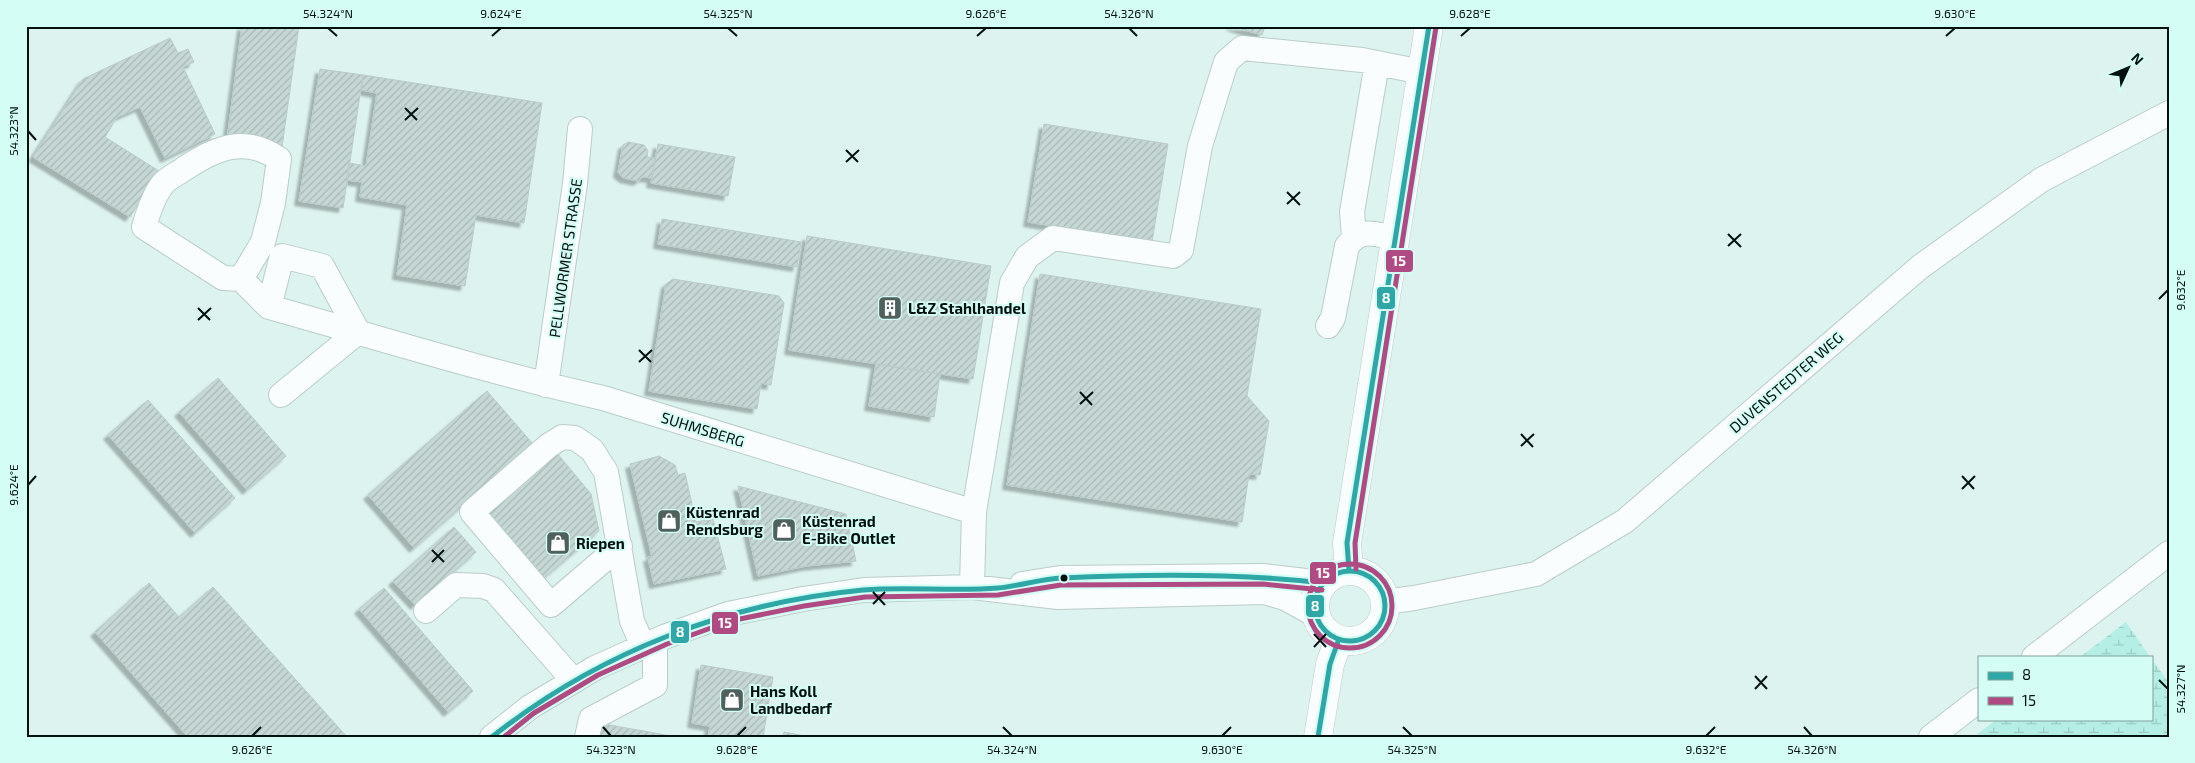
<svg xmlns="http://www.w3.org/2000/svg" width="2195" height="763" font-family="'Exo 2',sans-serif">
<defs>
<pattern id="wetland-marsh" width="20" height="14" patternUnits="userSpaceOnUse" patternTransform="scale(1.25)"><rect width="20" height="14" fill="#b4eee5"/><path d="M1 5h8M5 5V1M11 12h8M15 12V8" fill="none" stroke="#99cbc3"/></pattern>
<pattern id="building-hatch" width="6" height="6" patternUnits="userSpaceOnUse" patternTransform="scale(1.25)"><rect width="6" height="6" fill="#c6d8d5"/><path d="M-1 1l2-2M0 6l6-6M5 7l2-2" fill="none" stroke="#a8b8b6"/></pattern>
<filter id="shadow"><feDropShadow dx="-4.5" dy="4.5" stdDeviation="1" flood-color="#0004"/></filter>
</defs>
<rect width="100%" height="100%" fill="#ddf3ef"/>
<!-- wetland -->
<path fill="url(#wetland-marsh)" d="M2126,622L2150,657H2080Z
M2151,658L2169,683V737H1974L1997,719H2151Z"/>
<!-- building -->
<path fill="url(#building-hatch)" stroke="#bacbc8" filter="url(#shadow)" d="M242,26H299L282,147L227,140Z
M1231,26H1265L1262,35Z
M170,38L178,53L188,49L194,62L183,67L215,134L165,158L140,107L117,117L105,137L159,171L130,217L33,157L83,79Z
M320,69L363,75L343,208L299,201Z
M363,75L542,103L524,223L476,215L465,286L397,275L407,205L360,197L362,182L347,180L349,163L366,166L377,93L361,90Z
M1044,124L1168,144L1152,242L1028,222Z
M628,142L644,145L648,151L647,157L655,158L652,178L643,177L638,181L624,178L618,173L623,145Z
M658,144L735,157L728,196L651,183Z
M662,219L801,242L797,267L658,244Z
M807,236L991,266L973,379L789,350Z
M1040,274L1261,309L1247,396L1269,421L1260,475L1249,474L1242,522L1007,485Z
M673,279L779,296L784,303L771,385L761,383L757,409L649,391L666,284Z
M876,364L940,374L934,417L869,406Z
M218,378L286,456L247,490L179,412Z
M487,391L533,444L414,548L368,495Z
M148,400L235,498L195,533L108,435Z
M552,447L591,494L599,531L538,583L477,512Z
M659,456L675,465L678,475L685,473L696,522L713,519L726,569L654,584L648,557H652L630,464Z
M738,486L846,514L856,561L806,566L758,576Z
M454,527L476,552L415,605L393,581Z
M149,583L179,617L213,587L347,737H188L95,632Z
M384,588L473,691L448,712L359,609Z
M701,665L773,677L763,737H708L710,726L692,723Z
M599,723L671,736V737H597Z
M784,732L810,737H783Z"/>
<g fill="none" stroke-linecap="round" stroke-linejoin="round">
<defs>
<path id="minor" d="M1354,237L1352,212L1377,63
M241,279L223,278L144,227C148,213 153,197 162,185C167,178 177,174 184,169C215,148 245,135 279,159L273,203L263,242L241,279L269,307
M1328,326L1333,318L1347,246C1361,227 1375,234 1395,238
M546,385L575,184L580,129
M281,395L358,332L322,266L282,256L269,307C380,338 491,373 603,398L974,512L972,587
M974,512L1012,283L1027,257L1053,238L1173,256L1181,250L1200,146L1226,62L1242,48L1362,60L1422,72
M620,546L551,605L472,512L548,446L562,437L575,438L592,450L606,472L632,621L643,646
M1022,584L1060,578L1263,576L1323,583
M1385,602L1414,598L1536,574L1625,521L1920,267L2041,180L2169,113
M426,611L456,585L483,586L494,590L574,681
M2034,657L2169,553
M492,737L530,707L595,668L664,637L728,614L803,599L864,590L972,587L1058,597L1264,592L1285,598L1316,615
M587,737L591,719L655,685V641
M1931,737L1979,700"/>
<path id="major" d="M1349,570L1347,543L1429,26
M1315 606a35 35 0 1 1 70 0a35 35 0 1 1-70 0Z
M1318,737L1330,664L1339,639"/>
</defs>
<!-- minor casing -->
<use href="#minor" stroke="#bbcdc9" stroke-width="26"/>
<!-- major casing -->
<use href="#major" stroke="#bbcdc9" stroke-width="29"/>
<!-- minor -->
<use href="#minor" stroke="#fafdfd" stroke-width="24"/>
<!-- major -->
<use href="#major" stroke="#fafdfd" stroke-width="28"/>
<defs>
<path id="bus-1" d="M1349,570L1347,543L1429,26
M1315 606a35 35 0 1 1 70 0a35 35 0 1 1-70 0Z
M492,737C599,652 727,603 863,590C908,586 953,592 998,588C1019,586 1041,579 1062,578C1148,574 1238,573 1323,583
M1318,737L1330,664L1339,639"/>
<path id="bus-2" d="M1308 606a42 42 0 1 1 84 0a42 42 0 1 1-84 0Z
M1356,569L1355,543L1436,27
M504,737L534,713L598,675L667,644L730,621L804,606L865,597L998,595L1061,585L1263,584L1322,590"/>
</defs>
<!-- bus-1 casing -->
<use href="#bus-1" stroke="#d3fdf5" stroke-width="9"/>
<!-- bus-2 casing -->
<use href="#bus-2" stroke="#d3fdf5" stroke-width="9"/>
<!-- bus-1 -->
<use href="#bus-1" stroke="#2fa7a7" stroke-width="5"/>
<!-- bus-2 -->
<use href="#bus-2" stroke="#af4b82" stroke-width="5"/>
</g>
<!-- ticks -->
<path fill="none" stroke="#03110e" stroke-width="2" d="M328,28L337,36M728,28L737,36M1129,28L1137,36M492,36L501,28M977,36L986,28M1461,36L1470,28M1946,36L1955,28M405,108L417,120M405,120L418,108M28,131L36,140M846,150L858,162M846,162L859,150M1287,192L1300,205M1287,204L1300,192M1728,234L1741,247M1728,246L1741,234M2159,299L2168,290M198,308L210,320M198,320L211,308M639,350L651,362M639,362L652,350M1080,392L1092,405M1080,404L1093,392M1521,434L1533,447M1521,446L1534,434M1962,476L1974,489M28,485L36,476M1962,489L1975,476M432,550L444,562M432,562L444,550M873,592L885,605M873,604L885,592M1314,634L1326,647M1314,647L1326,634M1755,676L1767,689M2159,680L2168,689M1755,689L1767,676M603,727L611,736M1003,727L1012,736M1403,727L1412,736M1804,727L1812,736M252,736L261,727M737,736L746,727M1222,736L1231,727M1706,736L1715,727"/>
<!-- icons -->
<defs>
<symbol id="building-square" viewBox="-11 -11 22 22"><rect x="-9" y="-9" width="18" height="18" rx="4" fill="#4f605d" stroke="#d3fdf5"/><path d="M-4-6H4V6H1V3H-1V6H-4ZM-2.5-4.3h1.7v1.8h-1.7ZM.8-4.3h1.7v1.8H.8ZM-2.5-1h1.7V.8h-1.7ZM.8-1h1.7V.8H.8Z" fill="#fff"/></symbol>
<symbol id="shop-square" viewBox="-11 -11 22 22"><rect x="-9" y="-9" width="18" height="18" rx="4" fill="#4f605d" stroke="#d3fdf5"/><path d="M-5-2.5h2.3a2.7 3.5 0 0 1 5.4 0H5L5.5 6h-11ZM-1.5-2.5h3a1.5 2.3 0 0 0-3 0Z" fill="#fff"/></symbol>
</defs>
<g fill-rule="evenodd">
<use href="#building-square" x="876" y="294" width="28" height="28"/>
<use href="#shop-square" x="655" y="507" width="28" height="28"/>
<use href="#shop-square" x="770" y="516" width="28" height="28"/>
<use href="#shop-square" x="544" y="529" width="28" height="28"/>
<use href="#shop-square" x="718" y="686" width="28" height="28"/>
</g>
<!-- markers -->
<circle fill="#03110e" stroke="#d3fdf5" stroke-width="2" cx="1064" cy="578" r="4.5"/>
<g text-anchor="middle" dominant-baseline="central" stroke-width="4" stroke-linejoin="round" paint-order="stroke">
<!-- street labels -->
<g font-size="15" fill="#03110e" stroke="#d3fdf5">
<text transform="translate(565 258) rotate(-82)">PELLWORMER STRASSE</text>
<text transform="translate(1786 382) rotate(-41)">DUVENSTEDTER WEG</text>
<text transform="translate(703 429) rotate(17)">SUHMSBERG</text>
</g>
<!-- poi labels -->
<g font-size="15" font-weight="bold" fill="#03110e" stroke="#d3fdf5" text-anchor="start">
<text x="908" y="308">L&amp;Z Stahlhandel</text>
<text x="686" y="512">Küstenrad<tspan x="686" dy="17">Rendsburg</tspan></text>
<text x="802" y="521">Küstenrad<tspan x="802" dy="17">E-Bike Outlet</tspan></text>
<text x="576" y="543">Riepen</text>
<text x="750" y="691">Hans Koll<tspan x="750" dy="17">Landbedarf</tspan></text>
</g>
</g>
<g stroke="#d3fdf5" stroke-width="2">
<rect x="1385" y="249" width="29" height="24" rx="5" fill="#af4b82"/>
<rect x="1376" y="286" width="20" height="24" rx="5" fill="#2fa7a7"/>
<rect x="1309" y="561" width="28" height="24" rx="5" fill="#af4b82"/>
<rect x="1305" y="594" width="20" height="24" rx="5" fill="#2fa7a7"/>
<rect x="711" y="611" width="28" height="24" rx="5" fill="#af4b82"/>
<rect x="670" y="620" width="20" height="24" rx="5" fill="#2fa7a7"/>
</g>
<g font-size="14" text-anchor="middle" font-weight="bold" fill="#fff">
<text x="1399" y="266">15</text>
<text x="1386" y="303">8</text>
<text x="1323" y="578">15</text>
<text x="1315" y="611">8</text>
<text x="725" y="628">15</text>
<text x="680" y="637">8</text>
</g>
<!-- border -->
<rect width="2195" height="763" fill="none" stroke="#d3fdf5" stroke-width="55"/>
<!-- legend -->
<rect x="1978" y="656" width="175" height="65" fill="#d3fdf5" stroke="#809f99"/>
<rect x="1988" y="672" width="25" height="8" fill="#2fa7a7" stroke="#809f99"/>
<text x="2022" y="680" font-size="15" fill="#03110e">8</text>
<rect x="1988" y="697" width="25" height="8" fill="#af4b82" stroke="#809f99"/>
<text x="2022" y="706" font-size="15" fill="#03110e">15</text>
<!-- north arrow -->
<g transform="translate(2128 68) rotate(46)" stroke="#d3fdf5" stroke-width="4" paint-order="stroke">
<path d="M0-4L9 19L0 12L-9 19Z" fill="#03110e"/>
<text y="-8" font-size="14" font-weight="bold" text-anchor="middle" fill="#03110e">N</text>
</g>
<rect x="28" y="28" width="2140" height="708" fill="none" stroke="#03110e" stroke-width="2"/>
<g font-size="12" text-anchor="middle" fill="#03110e">
<text x="328" y="18">54.324°N</text>
<text x="501" y="18">9.624°E</text>
<text x="728" y="18">54.325°N</text>
<text x="986" y="18">9.626°E</text>
<text x="1129" y="18">54.326°N</text>
<text x="1470" y="18">9.628°E</text>
<text x="1955" y="18">9.630°E</text>
<text transform="translate(14 131) rotate(-90)" y="4">54.323°N</text>
<text transform="translate(2181 290) rotate(-90)" y="4">9.632°E</text>
<text transform="translate(14 485) rotate(-90)" y="4">9.624°E</text>
<text transform="translate(2181 689) rotate(-90)" y="4">54.327°N</text>
<text x="252" y="754">9.626°E</text>
<text x="611" y="754">54.323°N</text>
<text x="737" y="754">9.628°E</text>
<text x="1012" y="754">54.324°N</text>
<text x="1222" y="754">9.630°E</text>
<text x="1412" y="754">54.325°N</text>
<text x="1706" y="754">9.632°E</text>
<text x="1812" y="754">54.326°N</text>
</g>
</svg>
